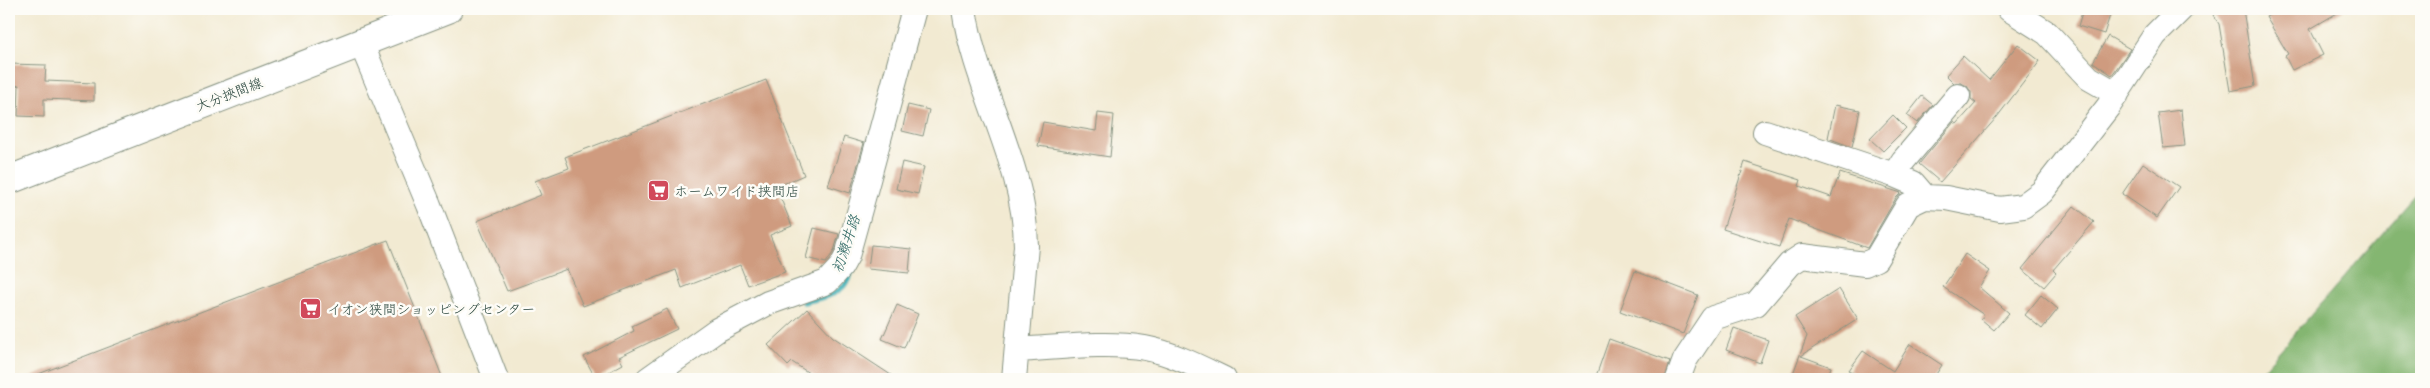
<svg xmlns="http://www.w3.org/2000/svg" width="2430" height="388" font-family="'Shantell Sans','Klee One',sans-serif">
<rect width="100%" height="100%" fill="#fdfcf7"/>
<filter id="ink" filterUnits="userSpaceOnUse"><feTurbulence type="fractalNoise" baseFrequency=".02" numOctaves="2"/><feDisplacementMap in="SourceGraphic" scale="10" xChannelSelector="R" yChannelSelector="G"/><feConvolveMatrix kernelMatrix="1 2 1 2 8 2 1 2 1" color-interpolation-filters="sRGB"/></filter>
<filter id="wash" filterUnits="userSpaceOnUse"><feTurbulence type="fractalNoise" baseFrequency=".0096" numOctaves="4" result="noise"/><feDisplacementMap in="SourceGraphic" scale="20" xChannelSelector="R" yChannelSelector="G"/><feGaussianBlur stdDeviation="1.12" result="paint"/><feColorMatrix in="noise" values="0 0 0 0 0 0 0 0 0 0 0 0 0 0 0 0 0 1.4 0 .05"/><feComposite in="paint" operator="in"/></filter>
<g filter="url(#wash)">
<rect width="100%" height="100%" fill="#f2ead2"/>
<!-- forest -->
<path fill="#84b671" stroke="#527a52" d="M2421,195V379H2259L2261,372L2415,196Z"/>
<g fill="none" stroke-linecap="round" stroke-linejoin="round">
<!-- stream -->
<path stroke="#3eafb5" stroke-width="5.5" d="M804,302C832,295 846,295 854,264"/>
</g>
<g id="blocks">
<!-- building -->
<path fill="#cf9b7f" d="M2083,9H2112L2104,34L2078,26Z
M2222,9H2243L2255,86L2230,91L2219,24L2213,15Z
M2280,9H2344L2310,29L2323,55L2292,70L2285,56L2288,54L2266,17Z
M2108,36L2130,49L2112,75L2093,62Z
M2018,44L2040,61L1997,117L1940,182L1919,164L1954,122L1957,124L1976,103L1971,99V92L1967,86L1961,83H1954L1946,75L1963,56L1989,80Z
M9,64L46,65L45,81L94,83V101L44,99V117L18,116L19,85L9,88Z
M766,80L804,175L776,187L792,226L770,235L785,272L748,285L740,265L682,288L676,270L583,306L567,269L507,291L477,221L541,195L535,181L569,168L565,157Z
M1922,96L1933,105L1917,123L1907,115Z
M908,105L929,110L923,136L902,131Z
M1835,105L1860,110L1852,147L1828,138Z
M2181,110L2185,146L2163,148L2158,113Z
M1098,113L1114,115L1110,157L1038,146L1043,122L1096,131Z
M1893,115L1906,128L1883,151L1870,139Z
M844,137L864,143L850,193L828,186Z
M902,162L924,167L918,194L896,189Z
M1745,162L1801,180L1799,186L1831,197L1840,173L1901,193L1896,198L1867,248L1789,219L1779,247L1723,229Z
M2143,163L2179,187L2157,218L2122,194Z
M2074,206L2094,222L2053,270L2056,273L2044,287L2022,269Z
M814,228L839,234L834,251L826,263L806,258Z
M388,240L443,379H29L28,378Z
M871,245L911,249L909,273L868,269Z
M1965,254L1990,271L1979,287L2009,313L1994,330L1981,319L1984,315L1943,287Z
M1635,271L1698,295L1683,334L1620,311Z
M1839,289L1858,319L1801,356L1831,367L1827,379H1791L1807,336L1795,317Z
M2041,295L2058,309L2042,329L2025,315Z
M897,305L918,314L904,348L882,339Z
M667,309L677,329L619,357L623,364L596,379L584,357L634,331L632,326Z
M807,309L833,337L897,379H818L792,362L788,366L768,345Z
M1734,328L1768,340L1760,363L1726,350Z
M1609,339L1670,361L1665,379H1595Z
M1910,344L1942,365L1933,379H1862L1849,370L1863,351L1893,371Z"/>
</g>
</g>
<g filter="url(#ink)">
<use href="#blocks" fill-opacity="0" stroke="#889483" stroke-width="1"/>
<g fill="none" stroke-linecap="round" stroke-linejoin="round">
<defs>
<path id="minor" d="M964,9C976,91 1025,162 1026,246L1014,379
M2009,9L2047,33L2089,78L2117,94
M361,43L429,205L496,379
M1765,132L1894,175L1913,183L1925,197
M1894,175L1903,161L1958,96
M1017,350C1058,348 1104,341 1145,348C1172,353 1199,367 1224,379
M648,379L717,330L768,303L827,282L841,267L847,256L865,191L914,9
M1678,379L1685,360L1713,318L1756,304L1790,264L1802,256L1865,264L1876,259L1908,205L1925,197L1946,198L2000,209L2023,206L2042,192L2108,107L2155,35L2181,9"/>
<path id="major" d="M9,180L448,9"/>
</defs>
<!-- minor casing -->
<use href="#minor" stroke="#889483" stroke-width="26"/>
<!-- major casing -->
<use href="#major" stroke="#889483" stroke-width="30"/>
<!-- minor -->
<use href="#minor" stroke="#fff" stroke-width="24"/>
<!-- major -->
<use href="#major" stroke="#fff" stroke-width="28"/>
</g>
</g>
<!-- icons -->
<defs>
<symbol id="supermarket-square" viewBox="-11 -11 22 22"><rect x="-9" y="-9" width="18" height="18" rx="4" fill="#d1495b" stroke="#fdfcf7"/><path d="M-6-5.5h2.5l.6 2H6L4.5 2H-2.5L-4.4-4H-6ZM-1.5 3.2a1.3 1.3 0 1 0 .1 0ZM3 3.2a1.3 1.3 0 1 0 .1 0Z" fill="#fff"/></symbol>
</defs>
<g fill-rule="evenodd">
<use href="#supermarket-square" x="646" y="178" width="25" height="25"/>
<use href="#supermarket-square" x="298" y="296" width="25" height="25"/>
</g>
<g text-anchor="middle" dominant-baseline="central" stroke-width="5" stroke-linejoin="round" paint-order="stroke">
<!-- street labels -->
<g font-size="14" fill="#1f3d34" stroke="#fdfcf7">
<text transform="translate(229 94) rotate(-21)">大分挾間線</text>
</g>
<!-- poi labels -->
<g font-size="14" fill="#1f3d34" stroke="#fdfcf7" text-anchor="start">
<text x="674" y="191">ホームワイド挟間店</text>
<text x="327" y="309">イオン狭間ショッピングセンター</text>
</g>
<!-- water labels -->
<g font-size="15" font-style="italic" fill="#2a6561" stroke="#fdfcf7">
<text transform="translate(846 244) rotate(-72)">初瀬井路</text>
</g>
</g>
<!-- margin -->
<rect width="2430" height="388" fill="none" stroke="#fdfcf7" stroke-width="30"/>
</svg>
